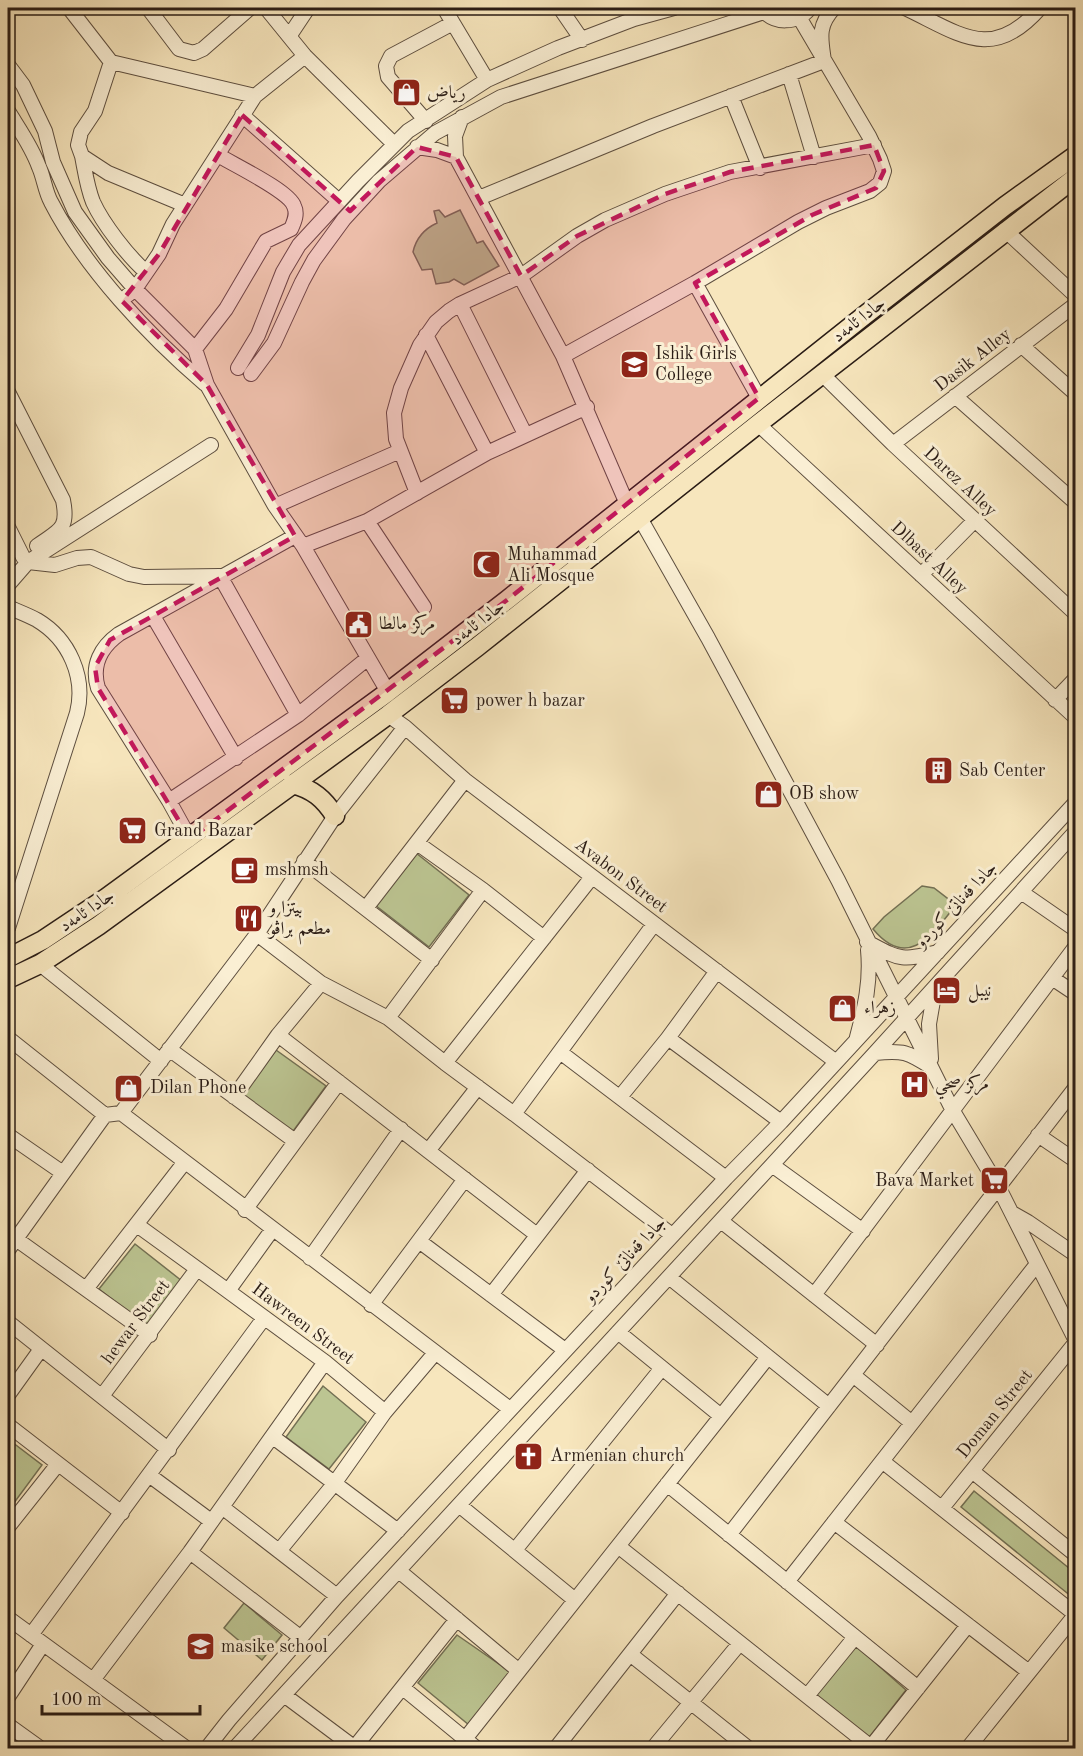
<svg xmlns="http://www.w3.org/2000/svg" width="1083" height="1756" font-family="'Old Standard TT',Amiri,serif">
<rect width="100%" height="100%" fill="#f7e6bd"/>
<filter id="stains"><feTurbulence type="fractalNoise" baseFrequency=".00333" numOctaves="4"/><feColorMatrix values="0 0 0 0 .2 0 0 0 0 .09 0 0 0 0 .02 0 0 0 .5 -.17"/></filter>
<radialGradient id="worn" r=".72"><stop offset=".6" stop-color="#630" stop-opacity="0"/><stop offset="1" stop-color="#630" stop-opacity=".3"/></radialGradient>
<!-- green -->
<path fill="#bcc592" stroke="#737054" stroke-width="1.5" d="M439,210L445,217L460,210L477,243L483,241L499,266L464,285L454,279L449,282L436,284L432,269L422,270L413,252C416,238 424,229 437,223L434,211Z
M416,853L469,895L429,947L375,905Z
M922,886L934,888L956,905C932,935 908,971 873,929L884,917Z
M276,1050L326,1086L291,1134L241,1098Z
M135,1244L182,1281L146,1326L99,1289Z
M323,1386L366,1422L329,1469L286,1437Z
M8,1439L42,1465L8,1511Z
M974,1491L1075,1573V1593L1072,1597L961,1507Z
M244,1603L282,1635L262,1660L224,1628Z
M457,1635L512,1673L469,1725L418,1683Z
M855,1645L906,1690L867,1740L814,1696Z"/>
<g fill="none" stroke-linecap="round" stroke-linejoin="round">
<defs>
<path id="minor" d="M69,8L111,62L95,111L81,132L78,145L82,156L108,173L185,205
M148,8L179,49L194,53L203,49L250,8
M266,8L305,56L394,144
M444,8L487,80
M560,8L582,40
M761,8C774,25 797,24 810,8
M905,8C960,34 992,63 1040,8
M290,35L308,8
M111,62L255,96
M8,65L23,85L45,131L53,162L75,212L108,258L135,289L195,349L207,385L275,506L303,546L388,692
M789,74L814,157
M731,96L760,168
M8,111C19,129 32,147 39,167C44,178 45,191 51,202C85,268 149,336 205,384
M242,115L339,201
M462,117L455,136L456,157L563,356L627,504
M426,121L388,77L386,66L391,56L453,23
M417,147L437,150L456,157
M82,156C85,171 87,187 93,202C103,224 128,256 146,272
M479,198L653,126L824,61C821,39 817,26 834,8
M1005,230L1076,296
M695,283L759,398
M128,295L135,289L159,254L173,224L255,96L305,56
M460,304L525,434
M426,335L487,453
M1021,345L1076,394
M195,349L226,309L266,241L291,229C294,222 298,214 294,206C289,191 234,165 218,155
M563,356L695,283L798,222L826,208L870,191L880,183L884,171L880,159L869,136L799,17
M238,368L258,335L283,272L299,245L358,181L408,131L487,80L558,48L634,19L674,8
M251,374L274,343L302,282L314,260L344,219L379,181L435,133L501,97L764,12
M822,374L893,444L1076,614
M8,392L63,500C69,530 59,530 37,546
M955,396L1076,503
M758,424L1076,718
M893,444L1076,304
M417,493L396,439L394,413L401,388L420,345L436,322L449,311L460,304L521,276L577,236L605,220L665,194L730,172L874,145
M275,506L400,451
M640,518L708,638L838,880L953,1111L998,1186L1076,1341
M367,521L424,607
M8,527L23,557L28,562L55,565L77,558L91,557L129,574L144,577L220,576L298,715
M303,546L367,521L487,453L587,407
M921,575L975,520
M8,585L28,562L211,445
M8,607C17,611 28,615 37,620C69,639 86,677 77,713L8,928
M153,616L236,758
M1055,700L1076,678
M388,715L405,727L465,780L835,1061
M169,801L298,715L368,658
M190,839L169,801L98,688C91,665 101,647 119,634L295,536
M417,843L483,890L544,938
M304,861L432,960
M1021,892L1076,930
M366,908L465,780
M257,934L321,983L388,1018L445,1063L514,1114L654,924
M867,942C901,960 900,961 938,952
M40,964L161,1061
M717,971L668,1038L781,1122
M1052,978L1076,994
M388,1018L483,890
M278,1035L537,1235
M857,1037C865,1007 871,981 868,950
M8,1038L105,1115
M169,1049L295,1141
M560,1052L726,1178
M875,1053C903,1050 908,1052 931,1067
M931,1059L929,1024L935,989
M445,1063L592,877
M234,1097L278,1035L321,983
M620,1097L668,1038
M121,1113L510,1409
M514,1114L672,1235
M8,1135L63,1173
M1038,1135L1076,1161
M428,1151L478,1087
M772,1165L863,1231
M245,1210L339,1082
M1012,1213L1028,1222L1076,1255
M721,1221L877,1345
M137,1225L228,1291
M272,1230L228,1291L325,1362L385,1412
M16,1239L150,1335
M419,1241L565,1350
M8,1250L105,1115L121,1113L257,934L335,816L405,727
M310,1258L401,1129
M669,1277L829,1406
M86,1289L184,1163
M491,1295L588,1170
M814,1295L1076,946
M371,1305L465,1179
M8,1322L169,1450
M618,1332L721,1416
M853,1375L912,1423
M8,1395L41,1349
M102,1396L197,1269
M8,1425L122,1513
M273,1437L398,1531
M882,1461L1075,1614
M972,1471L1076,1555
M149,1475L211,1521
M667,1484L918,1688
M459,1505L575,1600
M222,1507L337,1596
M942,1508L1076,1342
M834,1522L1029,1672
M8,1527L58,1464
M729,1535L1076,1087
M618,1546L871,1747
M515,1550L662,1368
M279,1551L334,1484L385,1412L435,1353
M190,1552L300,1637
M399,1571L519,1671
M787,1582L1037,1264
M8,1618L186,1748
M31,1635L264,1318
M630,1654L748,1748
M93,1680L190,1552L325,1362
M403,1688L476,1748
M284,1695L355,1748
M807,1696L855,1637
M8,1697L43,1644
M8,1725L40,1748
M465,1739L768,1357
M207,1748L229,1720L337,1596L726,1178L781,1122L1076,802
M235,1748L875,1053L1076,831
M354,1748L457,1619
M556,1748L678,1593
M653,1748L740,1643
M870,1748L968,1625
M968,1748L1076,1614"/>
<path id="major" d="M292,784C313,789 324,799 335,816
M8,958L43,940L106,898L388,692L507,600L865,315L1005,206L1076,155
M8,979L40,964L98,926L388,715L477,647L758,424L1076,177"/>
</defs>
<!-- minor casing -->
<use href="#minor" stroke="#5d4e3f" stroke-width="16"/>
<!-- major casing -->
<use href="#major" stroke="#2a1c15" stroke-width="21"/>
<!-- minor -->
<use href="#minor" stroke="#faefd4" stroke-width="14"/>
<!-- major -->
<use href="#major" stroke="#f7e6bd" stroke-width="18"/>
</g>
<!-- marked area -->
<path fill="#c2185b" fill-opacity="0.2" stroke="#c2185b" stroke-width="4.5" stroke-dasharray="12 8" stroke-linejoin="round" d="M242,115L350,211L417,147L456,157L521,276L577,236L665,194L730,172L874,145L884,171L876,188L812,215L695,283L759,398L507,600L190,839L98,688L95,667L110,640L295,536L207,385L122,301L159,254Z"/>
<!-- icons -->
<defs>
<symbol id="shop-square" viewBox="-11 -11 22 22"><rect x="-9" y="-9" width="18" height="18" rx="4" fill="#8f2418" stroke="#faefd4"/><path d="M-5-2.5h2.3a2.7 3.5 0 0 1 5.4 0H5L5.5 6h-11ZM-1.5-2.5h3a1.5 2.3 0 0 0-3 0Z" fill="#fff"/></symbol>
<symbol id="school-square" viewBox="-11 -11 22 22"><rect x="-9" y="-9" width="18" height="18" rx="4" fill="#8f2418" stroke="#faefd4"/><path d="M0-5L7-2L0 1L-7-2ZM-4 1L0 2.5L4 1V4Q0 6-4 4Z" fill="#fff"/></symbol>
<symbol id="mosque-square" viewBox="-11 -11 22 22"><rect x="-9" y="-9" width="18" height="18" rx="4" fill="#8f2418" stroke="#faefd4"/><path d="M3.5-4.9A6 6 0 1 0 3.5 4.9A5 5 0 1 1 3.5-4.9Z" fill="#fff"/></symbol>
<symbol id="civic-square" viewBox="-11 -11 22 22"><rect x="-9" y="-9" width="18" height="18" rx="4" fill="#8f2418" stroke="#faefd4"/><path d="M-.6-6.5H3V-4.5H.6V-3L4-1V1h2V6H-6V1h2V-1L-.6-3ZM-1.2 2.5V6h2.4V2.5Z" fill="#fff"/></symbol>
<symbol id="supermarket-square" viewBox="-11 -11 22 22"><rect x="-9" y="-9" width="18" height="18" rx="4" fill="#8f2418" stroke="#faefd4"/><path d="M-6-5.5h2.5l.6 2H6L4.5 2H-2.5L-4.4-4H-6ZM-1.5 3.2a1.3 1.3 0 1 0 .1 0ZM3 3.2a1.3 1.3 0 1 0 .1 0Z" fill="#fff"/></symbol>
<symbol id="building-square" viewBox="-11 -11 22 22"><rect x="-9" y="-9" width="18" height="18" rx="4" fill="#8f2418" stroke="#faefd4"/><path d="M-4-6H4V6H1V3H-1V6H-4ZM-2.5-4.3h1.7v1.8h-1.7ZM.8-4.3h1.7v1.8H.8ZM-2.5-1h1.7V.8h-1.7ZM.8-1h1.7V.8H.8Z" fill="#fff"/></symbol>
<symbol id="cafe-square" viewBox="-11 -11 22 22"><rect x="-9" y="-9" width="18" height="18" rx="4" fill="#8f2418" stroke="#faefd4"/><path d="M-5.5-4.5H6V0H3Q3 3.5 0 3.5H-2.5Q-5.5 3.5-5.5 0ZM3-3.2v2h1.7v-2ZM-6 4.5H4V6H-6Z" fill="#fff"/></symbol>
<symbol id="restaurant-square" viewBox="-11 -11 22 22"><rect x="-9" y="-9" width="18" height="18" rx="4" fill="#8f2418" stroke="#faefd4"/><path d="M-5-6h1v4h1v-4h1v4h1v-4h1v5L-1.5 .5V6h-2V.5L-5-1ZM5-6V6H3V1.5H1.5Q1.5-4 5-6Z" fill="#fff"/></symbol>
<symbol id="hotel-square" viewBox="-11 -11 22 22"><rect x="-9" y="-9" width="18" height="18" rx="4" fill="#8f2418" stroke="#faefd4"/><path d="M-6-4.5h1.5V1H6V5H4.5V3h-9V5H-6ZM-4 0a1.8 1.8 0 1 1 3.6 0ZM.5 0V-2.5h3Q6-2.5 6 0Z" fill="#fff"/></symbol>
<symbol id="hospital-square" viewBox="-11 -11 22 22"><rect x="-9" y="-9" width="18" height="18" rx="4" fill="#8f2418" stroke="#faefd4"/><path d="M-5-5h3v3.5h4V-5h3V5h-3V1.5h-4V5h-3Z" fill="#fff"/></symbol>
<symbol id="church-square" viewBox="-11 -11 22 22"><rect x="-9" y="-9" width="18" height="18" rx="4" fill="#8f2418" stroke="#faefd4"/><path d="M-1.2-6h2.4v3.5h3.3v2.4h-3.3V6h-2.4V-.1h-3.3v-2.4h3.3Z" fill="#fff"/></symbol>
</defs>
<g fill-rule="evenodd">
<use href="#shop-square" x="390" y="76" width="33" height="33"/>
<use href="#school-square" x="618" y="348" width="33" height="33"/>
<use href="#mosque-square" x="470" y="548" width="33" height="33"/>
<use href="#civic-square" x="342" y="608" width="33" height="33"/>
<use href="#supermarket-square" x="438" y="684" width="33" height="33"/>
<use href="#building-square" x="922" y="754" width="33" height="33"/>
<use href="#shop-square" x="752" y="778" width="33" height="33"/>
<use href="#supermarket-square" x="116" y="814" width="33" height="33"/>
<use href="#cafe-square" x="228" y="854" width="33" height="33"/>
<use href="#restaurant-square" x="232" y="902" width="33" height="33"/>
<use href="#hotel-square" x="930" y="974" width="33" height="33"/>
<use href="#shop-square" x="826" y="992" width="33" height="33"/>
<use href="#hospital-square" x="898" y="1068" width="33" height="33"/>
<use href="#shop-square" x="112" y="1072" width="33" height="33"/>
<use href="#supermarket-square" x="978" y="1164" width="33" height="33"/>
<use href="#church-square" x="512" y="1440" width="33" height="33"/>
<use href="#school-square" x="184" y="1630" width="33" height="33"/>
</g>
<g text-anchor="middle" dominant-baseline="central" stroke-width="6" stroke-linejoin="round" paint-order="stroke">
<!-- poi labels -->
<g font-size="18" fill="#2a1c15" stroke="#faefd4" text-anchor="start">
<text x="427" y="93">رياض</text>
<text x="655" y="354">Ishik Girls<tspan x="655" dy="21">College</tspan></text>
<text x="507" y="555">Muhammad<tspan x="507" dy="21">Ali Mosque</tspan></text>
<text x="379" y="624">مركز مالطا</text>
<text x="476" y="701">power h bazar</text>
<text x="959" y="771">Sab Center</text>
<text x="789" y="794">OB show</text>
<text x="154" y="831">Grand Bazar</text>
<text x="265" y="870">mshmsh</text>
<text x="269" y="908">بيتزا و<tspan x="269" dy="21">مطعم براڤو</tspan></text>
<text x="968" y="991">نيبل</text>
<text x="864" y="1008">زهراء</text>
<text x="935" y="1084">مركز صحي</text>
<text x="150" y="1088">Dilan Phone</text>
<text x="974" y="1181" text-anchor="end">Bava Market</text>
<text x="550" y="1456">Armenian church</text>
<text x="221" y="1647">masike school</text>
</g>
<!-- street labels -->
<g font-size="18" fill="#2a1c15" stroke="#faefd4">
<text transform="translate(859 320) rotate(-38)">جادا ئامەد</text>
<text transform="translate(973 360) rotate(-38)">Dasik Alley</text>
<text transform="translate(960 482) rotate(43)">Darez Alley</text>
<text transform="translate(929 558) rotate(43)">Dlbast Alley</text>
<text transform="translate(478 623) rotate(-38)">جادا ئامەد</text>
<text transform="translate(621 876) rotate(37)">Avabon Street</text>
<text transform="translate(956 905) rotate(-47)">جادا قەناتێ کوردو</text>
<text transform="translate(87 911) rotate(-34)">جادا ئامەد</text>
<text transform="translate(625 1260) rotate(-47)">جادا قەناتێ کوردو</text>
<text transform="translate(136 1322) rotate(-53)">hewar Street</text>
<text transform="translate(303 1324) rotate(37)">Hawreen Street</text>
<text transform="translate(995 1414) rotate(-51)">Doman Street</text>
</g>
</g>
<!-- margin -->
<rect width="1083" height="1756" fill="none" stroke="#f7e6bd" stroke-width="30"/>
<rect x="9" y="9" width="1065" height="1738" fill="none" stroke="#2a1c15" stroke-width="3"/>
<rect x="15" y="15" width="1053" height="1726" fill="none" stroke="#2a1c15" stroke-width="1.5"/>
<!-- scale -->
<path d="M42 1705v9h158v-9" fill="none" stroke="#2a1c15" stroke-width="3"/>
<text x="51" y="1705" font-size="18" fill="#2a1c15" stroke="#faefd4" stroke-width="4.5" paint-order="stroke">100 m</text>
<rect width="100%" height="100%" filter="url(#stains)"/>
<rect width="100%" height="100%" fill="url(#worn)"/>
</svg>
